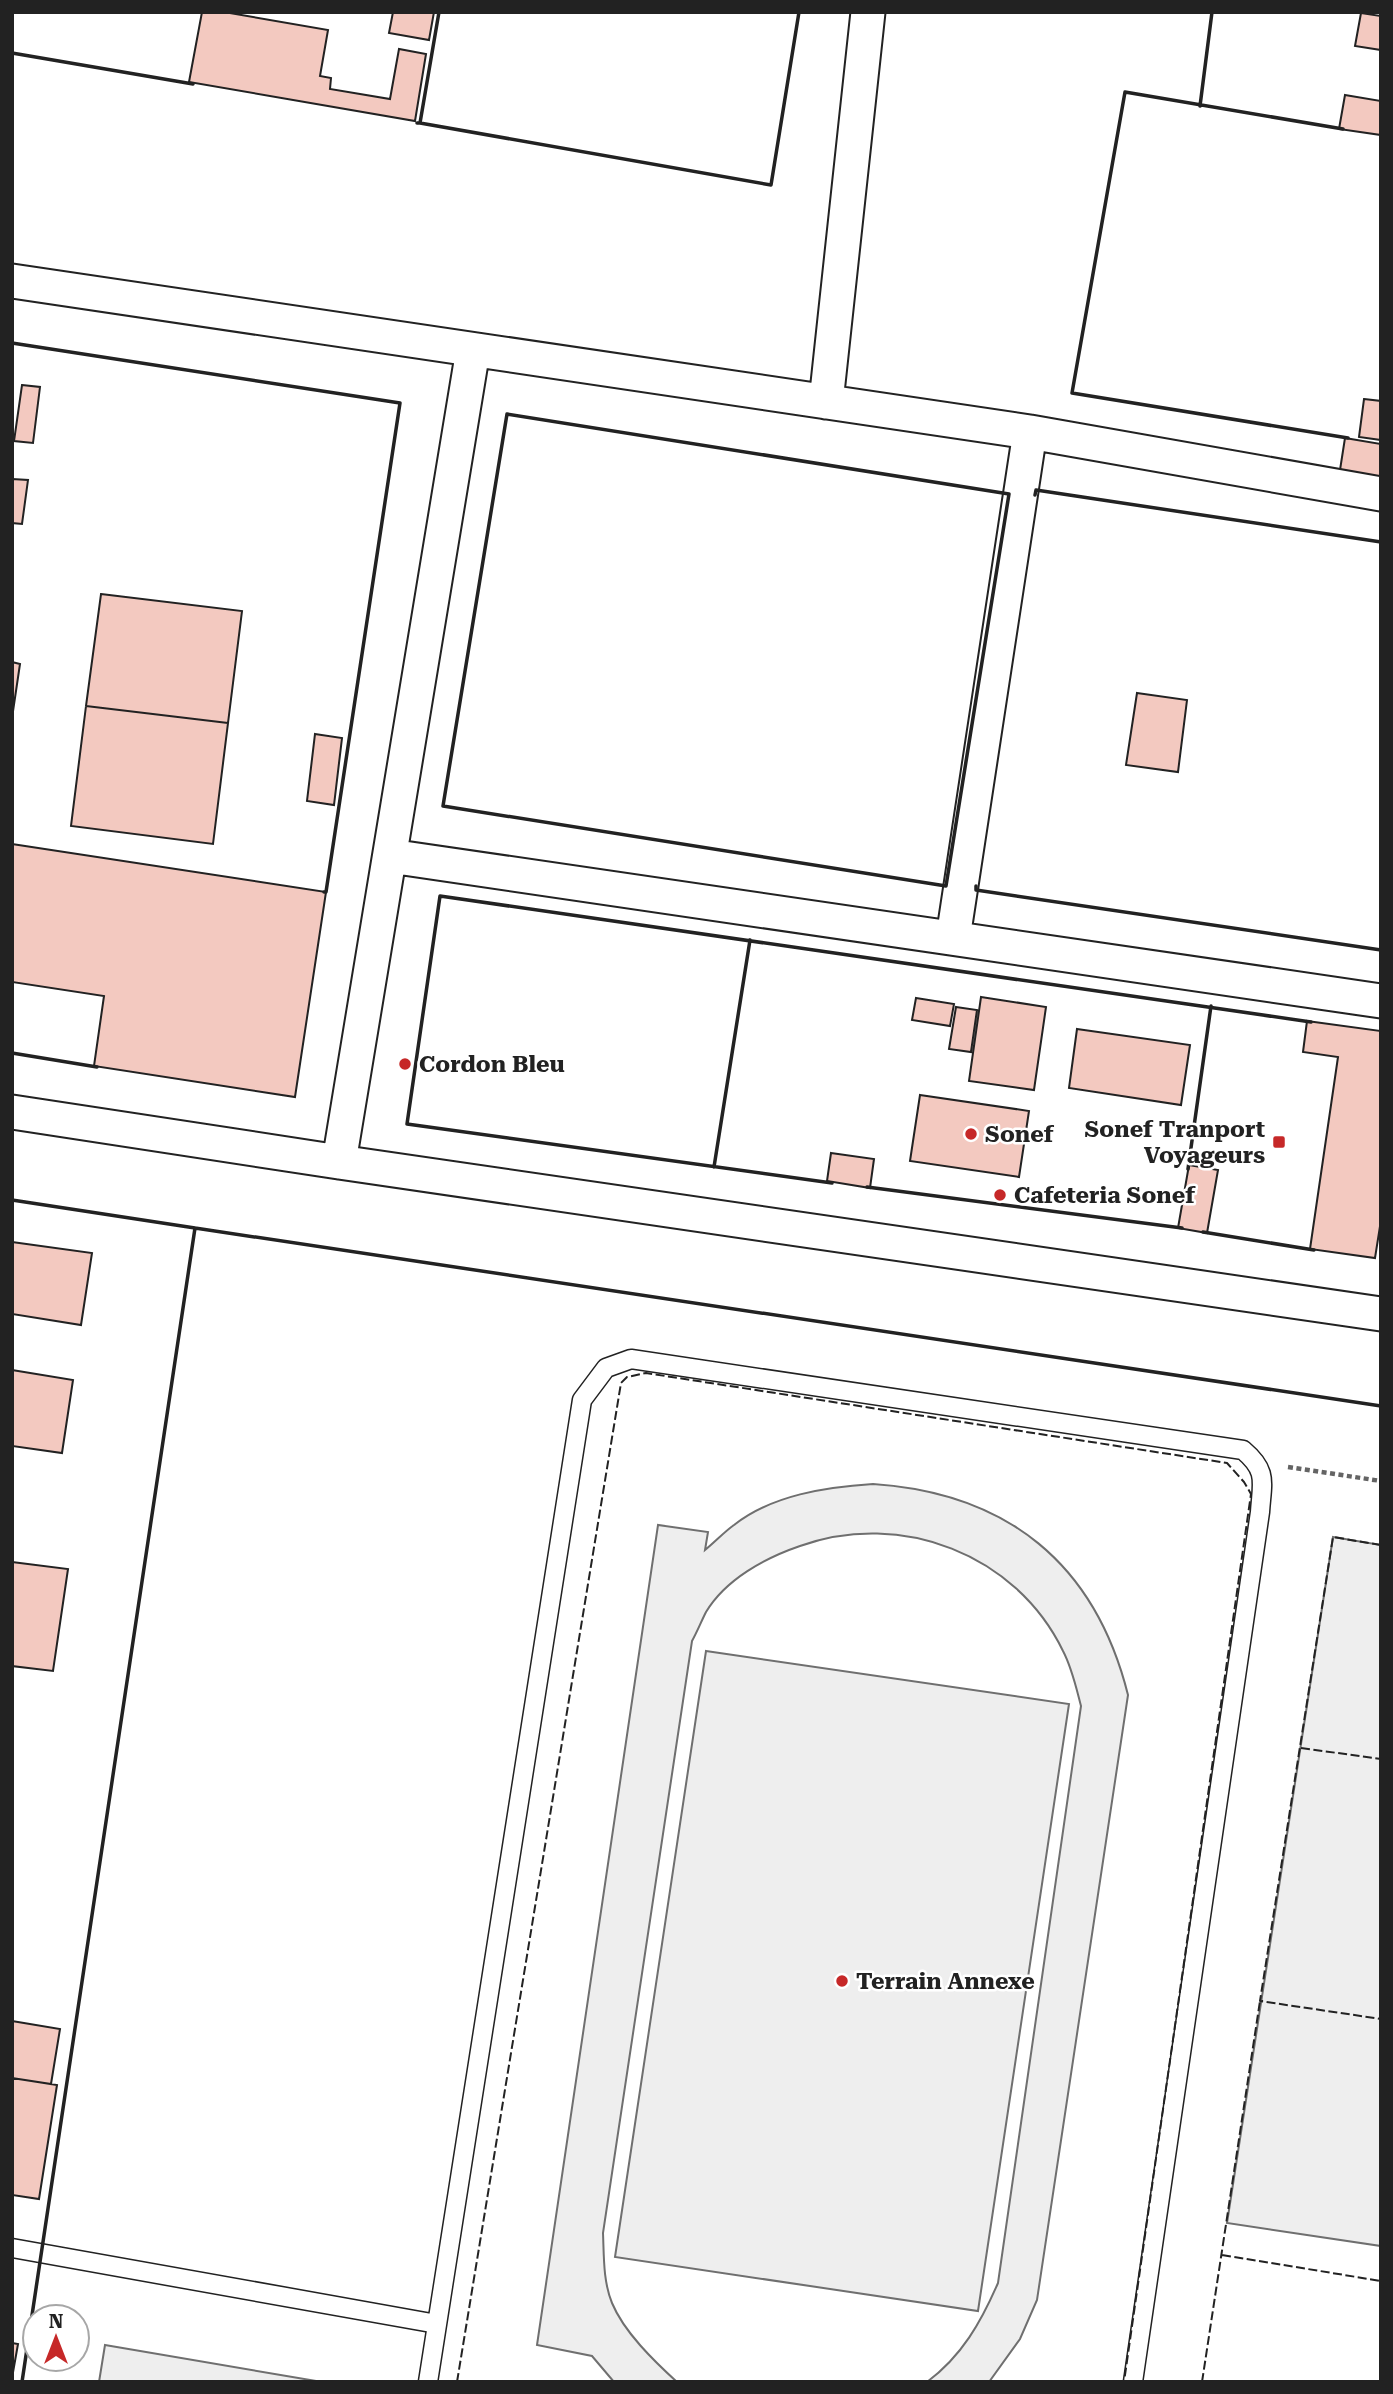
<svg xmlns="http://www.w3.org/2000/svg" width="1393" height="2394" font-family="'Roboto Serif',serif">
<rect width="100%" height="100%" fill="#fff"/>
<!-- green -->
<path fill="#eee" stroke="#6f6f6f" stroke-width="2" d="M873,1484C1007,1493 1095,1563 1128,1695L1037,2300L1020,2339L989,2382H927C962,2356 981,2322 998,2283L1081,1706C1076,1687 1072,1668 1063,1651C1016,1554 901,1510 800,1546C765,1558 726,1579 706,1612C701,1622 697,1632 692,1641L603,2233C604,2256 603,2281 612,2303C624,2332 654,2361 677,2382H614L592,2356L537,2345L658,1525L708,1532L705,1550C715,1542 724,1532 734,1525C772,1495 826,1487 873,1484Z
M1333,1537L1381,1545V2246L1227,2223Z
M706,1651L1069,1704L978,2311L615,2257Z
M105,2345L322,2382H99Z"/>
<!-- building -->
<path fill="#f3c9c0" stroke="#222" stroke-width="2" d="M202,12H224L328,30L320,76L331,78L330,89L390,99L399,49L426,54L415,121L189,82Z
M393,12H434L429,40L389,33Z
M1361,13L1381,16V50L1355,46Z
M1345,95L1381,101V135L1339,129Z
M22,385L40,387L33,443L14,441Z
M1364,399L1381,401V440L1359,437Z
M1345,438L1381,444V477L1340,470Z
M12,479L28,480L22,524L12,523Z
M101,594L242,611L228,723L86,706Z
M12,662L20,664L12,718Z
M1137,693L1187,700L1178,772L1126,765Z
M86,706L228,723L213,844L71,826Z
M315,734L342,738L334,805L307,801Z
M12,844L326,892L295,1097L94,1066L104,996L12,982Z
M981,997L1046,1007L1034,1090L969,1081Z
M916,998L954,1004L950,1026L912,1020Z
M956,1007L977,1010L971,1052L949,1049Z
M1307,1021L1381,1031V1220L1375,1258L1310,1249L1338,1057L1303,1052Z
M1077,1029L1190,1045L1181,1105L1069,1088Z
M920,1095L1029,1111L1019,1177L910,1161Z
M831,1153L874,1159L870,1188L827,1181Z
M1189,1165L1218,1170L1207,1233L1178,1228Z
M12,1242L92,1253L81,1325L12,1314Z
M12,1370L73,1380L62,1453L12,1446Z
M12,1562L68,1569L53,1671L12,1666Z
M12,2021L60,2029L51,2084L12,2078Z
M12,2078L57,2085L39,2199L12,2195Z
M12,2343L18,2344L12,2378Z"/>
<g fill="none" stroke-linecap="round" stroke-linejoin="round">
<defs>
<path id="lane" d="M12,2248L437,2324
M428,2382L582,1400L606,1368L631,1359L1243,1450C1268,1471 1262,1482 1260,1512L1133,2382"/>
<path id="street" d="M12,281L1030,432L1381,494
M826,402L868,12
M390,856L1381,1001
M953,938L1030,432
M12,1112L339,1162L1381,1314
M339,1162L473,350"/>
</defs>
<!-- lane casing -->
<use href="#lane" stroke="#222" stroke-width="21"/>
<!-- street casing -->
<use href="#street" stroke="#222" stroke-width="37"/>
<!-- path -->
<path stroke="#646464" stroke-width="4.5" stroke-dasharray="5 3.5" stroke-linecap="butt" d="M1288,1467L1381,1481"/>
<!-- lane -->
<use href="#lane" stroke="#fff" stroke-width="18"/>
<!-- street -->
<use href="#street" stroke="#fff" stroke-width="33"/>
<!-- fence -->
<path stroke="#222" stroke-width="2" stroke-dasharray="9 3.5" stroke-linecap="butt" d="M1381,1545L1333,1537L1260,2001L1381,2019
M1301,1748L1381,1759
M1222,2255L1381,2281
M457,2382L621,1383L627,1377L646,1373L1227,1463L1244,1482L1251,1494L1124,2382
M1202,2382L1260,2001H1263"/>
<!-- wall -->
<path stroke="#222" stroke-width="3.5" d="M12,53L193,84
M1200,106L1212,12
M417,123H420L439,12
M420,123L771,185L799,12
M1343,129L1125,92L1072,393L1348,438
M12,343L400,403L326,892H324
M507,414L1009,494L946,886L443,806Z
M1035,495L1036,490L1381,542
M976,886V890L1381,950
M12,1053L97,1067
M714,1167L750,940
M1188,1169L1211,1006
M832,1183L407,1124L440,896L1311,1022
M867,1187L1182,1228
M12,1200L195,1228
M1203,1232L1314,1250
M22,2382L195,1228L1381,1406"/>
</g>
<!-- markers -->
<g fill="#c62828" stroke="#fff" stroke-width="2.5">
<circle cx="405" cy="1064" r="7"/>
<circle cx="971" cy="1134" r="7"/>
<rect x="1272" y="1135" width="14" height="14" rx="3.5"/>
<circle cx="1000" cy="1195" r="7"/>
<circle cx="842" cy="1981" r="7"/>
</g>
<g text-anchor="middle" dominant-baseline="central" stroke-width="5" stroke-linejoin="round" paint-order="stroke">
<!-- poi labels -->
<g font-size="23" font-weight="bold" fill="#222" stroke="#fff" text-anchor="start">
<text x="419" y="1064">Cordon Bleu</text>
<text x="1265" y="1129" text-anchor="end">Sonef Tranport<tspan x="1265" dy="26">Voyageurs</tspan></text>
<text x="985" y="1134">Sonef</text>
<text x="1014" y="1195">Cafeteria Sonef</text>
<text x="856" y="1981">Terrain Annexe</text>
</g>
</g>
<!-- border -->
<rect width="1393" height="2394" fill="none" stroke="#222222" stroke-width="28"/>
<!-- north arrow -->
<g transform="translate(56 2338)"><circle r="33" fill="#ffffff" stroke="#a7a7a7" stroke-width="2"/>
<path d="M0-5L12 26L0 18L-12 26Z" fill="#c62828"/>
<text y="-10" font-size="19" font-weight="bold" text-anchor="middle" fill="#222222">N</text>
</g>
</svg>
